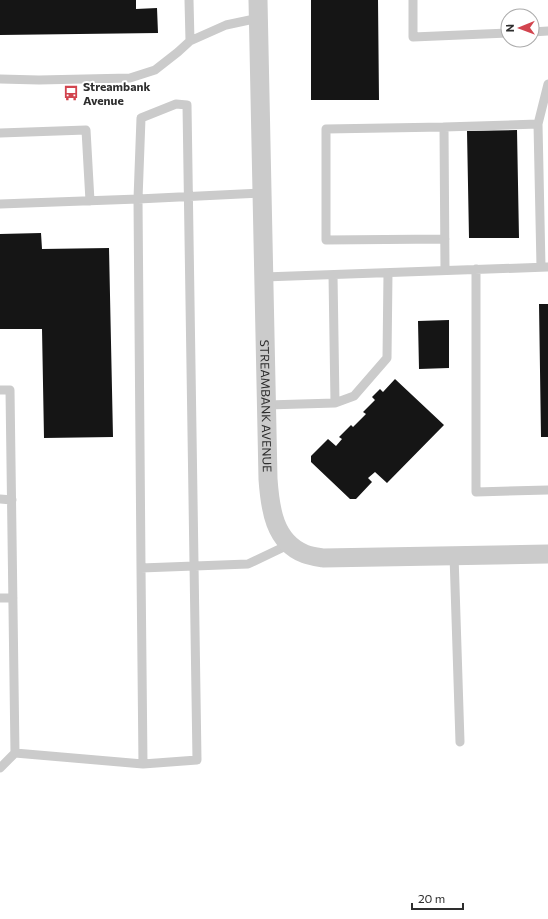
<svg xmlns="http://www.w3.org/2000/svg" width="548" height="919" font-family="Commissioner,sans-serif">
<rect width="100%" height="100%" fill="#fff"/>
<!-- building -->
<path fill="#151515" d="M0,0H136V9L157,8L158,33L0,35Z
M311,0H378L379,100H311Z
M517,130L519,238H469L467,131Z
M41,233L42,249L109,248L113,437L44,438L42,329H0V234Z
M539,304H548V437H541Z
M449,320V368L419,369L418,321Z
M395,379L444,425L387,483L375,472L368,478L372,482L356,499H350L311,462V456L328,439L336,446L342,439L339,437L351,425L353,427L366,414L363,412L375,400L372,397L380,389L383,392Z"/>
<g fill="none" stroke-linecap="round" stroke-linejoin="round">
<!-- lane -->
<path stroke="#cbcbcb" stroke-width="9" d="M189,0L190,41
M413,0V37L508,33
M532,32L548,31
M0,79L39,80L130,78L155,70L178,52L190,41L226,25L259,18
M444,127L326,129V240L445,239
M0,133L86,130L90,201
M262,193L138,199L141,568L248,564L288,545
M0,204L138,199L141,118L176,104L187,105L197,760L143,764L141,568
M541,267L538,124L548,84
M476,269V492L548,490
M445,270L444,127L538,124
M333,275L335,403
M264,277L548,267
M0,390H10L15,753L143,764
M267,405L335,403L354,396L387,358L388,273
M0,499L12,500
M454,555L460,742
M0,598H13
M0,768L15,753"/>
<!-- street -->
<path stroke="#cbcbcb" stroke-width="19" id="s1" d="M258,0L268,479C270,508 274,542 305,554C310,556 317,557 323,558L548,554"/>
</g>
<!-- icons -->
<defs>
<symbol id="bus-bare" viewBox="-9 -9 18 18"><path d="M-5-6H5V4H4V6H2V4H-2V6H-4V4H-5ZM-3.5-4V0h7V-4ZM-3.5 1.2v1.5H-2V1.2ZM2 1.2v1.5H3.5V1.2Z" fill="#d2444e" stroke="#fff" stroke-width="2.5" paint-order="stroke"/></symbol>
</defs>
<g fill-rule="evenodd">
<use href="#bus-bare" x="60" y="82" width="22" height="22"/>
</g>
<g text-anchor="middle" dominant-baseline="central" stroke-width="4" stroke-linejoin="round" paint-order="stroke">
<!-- poi labels -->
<g font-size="12" font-weight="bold" fill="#2e2e2e" stroke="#fff" text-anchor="start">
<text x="83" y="86">Streambank<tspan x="83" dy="14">Avenue</tspan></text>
</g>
<!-- street labels -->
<g font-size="12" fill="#2e2e2e" stroke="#fff">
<text stroke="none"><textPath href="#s1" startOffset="406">STREAMBANK AVENUE</textPath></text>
</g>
</g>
<!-- north arrow -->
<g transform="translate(520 28) rotate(269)"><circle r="19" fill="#ffffff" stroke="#ababab"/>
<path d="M0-3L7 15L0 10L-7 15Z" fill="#d2444e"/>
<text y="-6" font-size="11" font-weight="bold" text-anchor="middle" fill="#2e2e2e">N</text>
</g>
<!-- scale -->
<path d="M412 903v6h51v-6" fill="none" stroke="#2e2e2e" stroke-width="2"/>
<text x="418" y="903" font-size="12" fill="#2e2e2e" stroke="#ffffff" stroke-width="3" paint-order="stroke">20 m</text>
</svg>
